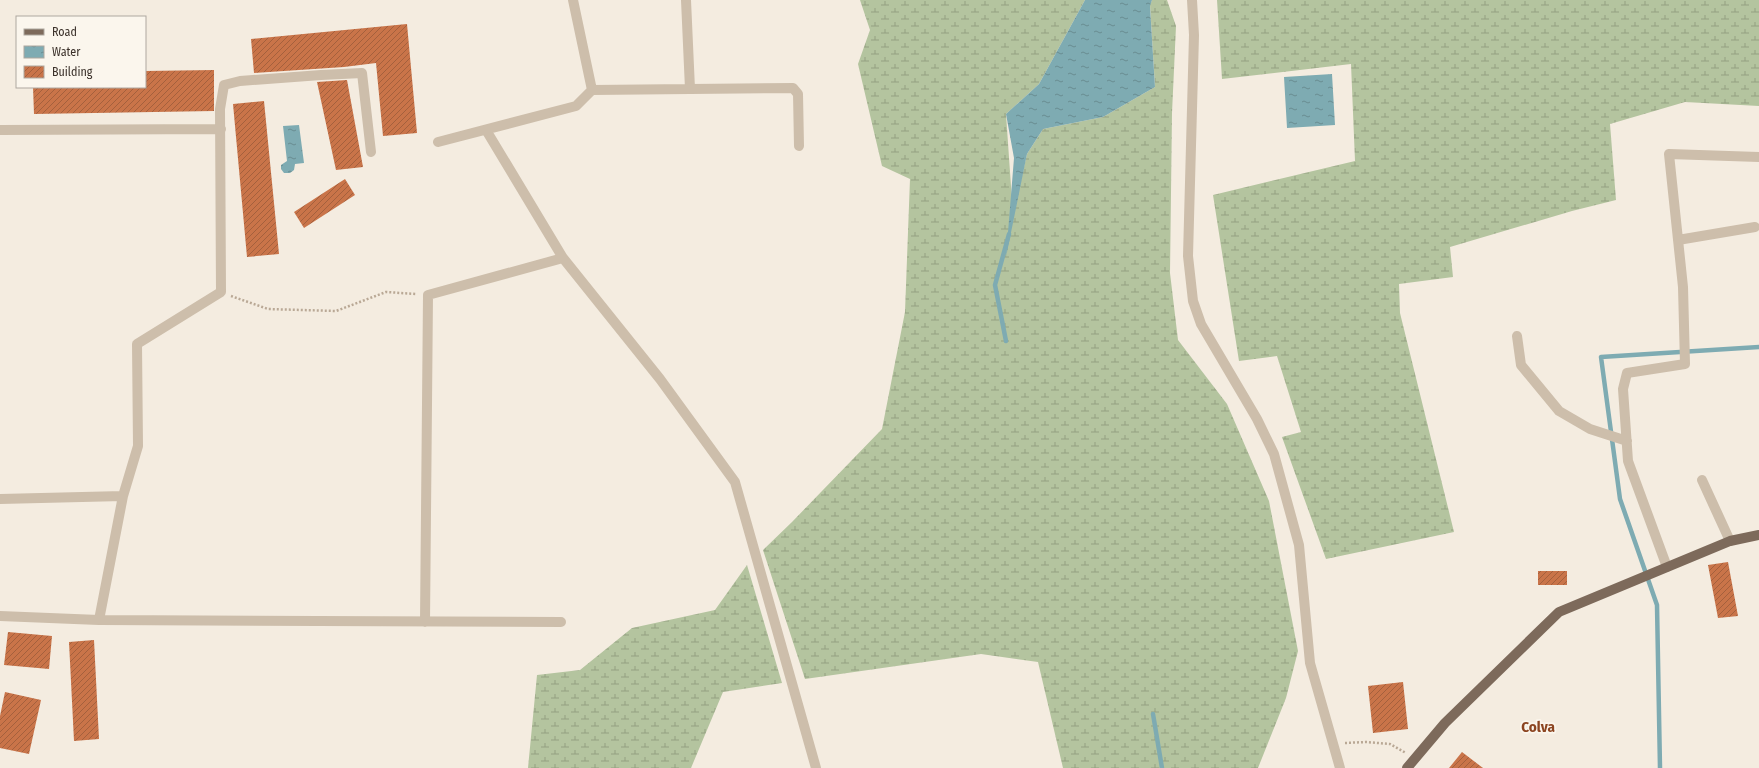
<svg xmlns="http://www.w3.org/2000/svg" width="1759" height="768" font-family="'Fira Sans Condensed',sans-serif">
<defs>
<pattern id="wetland-marsh" width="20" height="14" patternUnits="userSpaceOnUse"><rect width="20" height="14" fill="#b4c49f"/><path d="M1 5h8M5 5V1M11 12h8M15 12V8" fill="none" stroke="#94a082"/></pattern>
<pattern id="water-ripples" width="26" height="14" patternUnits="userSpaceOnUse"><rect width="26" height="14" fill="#7eabb2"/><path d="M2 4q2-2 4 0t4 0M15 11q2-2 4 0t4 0" fill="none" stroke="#688c91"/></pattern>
<pattern id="building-hatch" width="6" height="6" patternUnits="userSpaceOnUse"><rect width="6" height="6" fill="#c97449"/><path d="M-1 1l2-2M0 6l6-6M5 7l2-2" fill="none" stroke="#a4603d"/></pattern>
</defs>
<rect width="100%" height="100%" fill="#f4ece0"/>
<!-- wetland -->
<path fill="url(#wetland-marsh)" d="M860,0H1085L1039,84L1006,114L1013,215L1027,154L1043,129L1103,117L1155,87L1150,5L1152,0H1167L1176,26L1172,113L1170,273L1178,340L1227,404L1269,501L1298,651L1286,698L1258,768H1063L1038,662L981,654L805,679L763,550L792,522L882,429L905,312L910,179L882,166L858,64L870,30Z
M1217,0H1759V106L1685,102L1610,124L1616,200L1572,211L1450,247L1453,277L1399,284L1400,313L1454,532L1326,559L1282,437L1301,432L1277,356L1239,361L1213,195L1355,161L1351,64L1222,79Z
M747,565L782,683L723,692L691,768H528L537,675L580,670L632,628L715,610Z"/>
<!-- water -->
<path fill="url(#water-ripples)" d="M1085,0H1152L1150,6L1155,87L1103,117L1043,129L1027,154L1006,257L1014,158L1006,114L1039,84Z
M1332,74L1335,125L1287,128L1284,77Z
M299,125L304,163L295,164L294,170L290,173H284L281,169V165L287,161L283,126Z"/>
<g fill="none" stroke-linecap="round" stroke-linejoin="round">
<!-- stream -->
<path stroke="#7eabb2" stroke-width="4.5" d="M1006,341L995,285L1009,234
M1153,714L1162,768
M1660,768L1657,605L1620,499L1601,357L1759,347"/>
</g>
<!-- building -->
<path fill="url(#building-hatch)" d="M407,24L417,133L383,136L376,63L344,67L254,73L251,39Z
M214,70V111L34,114L33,87H145V71Z
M347,80L363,167L336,170L317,82Z
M264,101L279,254L247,257L233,104Z
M345,179L355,195L304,228L294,212Z
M1728,562L1738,616L1718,618L1708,565Z
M1538,571H1567V585H1538Z
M8,632L52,636L49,669L4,665Z
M94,640L99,739L74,741L69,642Z
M1403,682L1408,729L1373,733L1368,686Z
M5,692L41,700L29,754L0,748V716Z
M1462,752L1483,768H1449Z"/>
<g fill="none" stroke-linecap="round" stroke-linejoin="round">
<!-- path -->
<path stroke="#b9a895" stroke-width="2.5" stroke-dasharray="2 2" stroke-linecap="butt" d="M231,296L268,309L336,311L386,292L416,294
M1345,743L1366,742L1390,744L1406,753"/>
<!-- minor -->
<path stroke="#cdbeab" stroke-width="10" d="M573,0L592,90L690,89L686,0
M1192,0L1194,35L1188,256L1193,301L1201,324L1257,419L1274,454L1299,545L1310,663L1340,768
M690,89L793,88L798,94L799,146
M0,130L221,129
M486,130L563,258L660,379L735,482L816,768
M438,142L576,106L592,90
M1678,240L1755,227
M1517,336L1521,365L1559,411L1590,429L1627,441
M1702,480L1730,541
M123,496L99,620L561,622
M0,499L123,496L138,446L137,344L221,292L220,109L224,85L240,81L321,75L362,73L371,152
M1667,567L1628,461L1623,389L1627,373L1685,364L1683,287L1669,154L1759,157
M0,616L99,620
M425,622L428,295L563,258"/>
<!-- major -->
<path stroke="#7d6a5b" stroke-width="10" d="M1407,768L1445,723L1559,612L1730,541L1759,535"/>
</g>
<g text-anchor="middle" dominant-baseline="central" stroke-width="3.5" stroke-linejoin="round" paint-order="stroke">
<!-- quarter labels -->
<g font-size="15" font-weight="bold" fill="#8c4521" stroke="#fbf6ed">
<text x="1538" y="727">Colva</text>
</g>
</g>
<!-- legend -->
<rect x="16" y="16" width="130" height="72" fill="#fbf6ed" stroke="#aea79f"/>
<rect x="24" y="29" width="20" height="6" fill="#7d6a5b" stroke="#aea79f"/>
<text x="52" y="36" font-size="12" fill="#3b312a">Road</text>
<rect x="24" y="46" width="20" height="12" fill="url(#water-ripples)" stroke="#aea79f"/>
<text x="52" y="56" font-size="12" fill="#3b312a">Water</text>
<rect x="24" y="66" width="20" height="12" fill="url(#building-hatch)" stroke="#aea79f"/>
<text x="52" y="76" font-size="12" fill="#3b312a">Building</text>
</svg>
